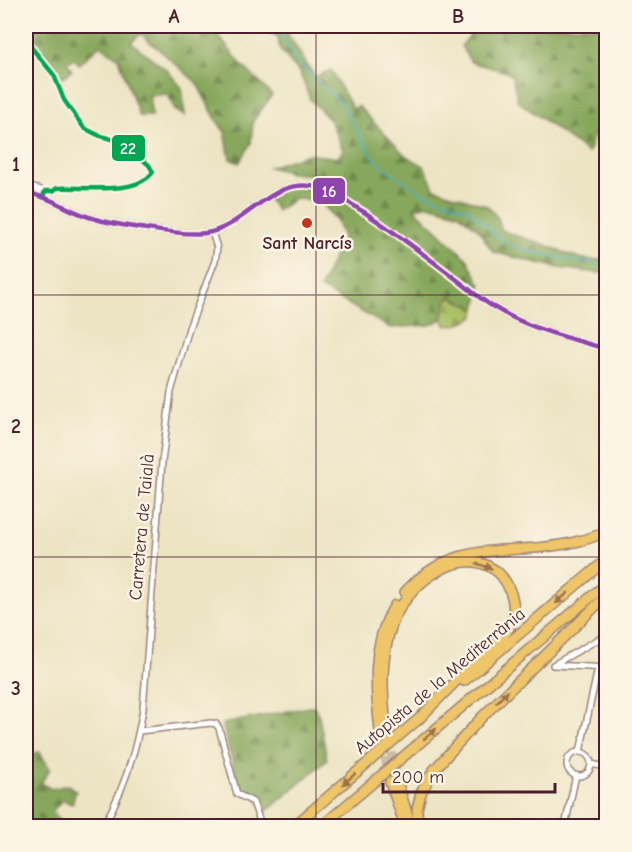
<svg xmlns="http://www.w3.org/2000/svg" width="632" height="852" font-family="'Comic Neue',sans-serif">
<defs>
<pattern id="forest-firs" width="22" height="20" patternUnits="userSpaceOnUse" patternTransform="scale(1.5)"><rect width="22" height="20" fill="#87a75b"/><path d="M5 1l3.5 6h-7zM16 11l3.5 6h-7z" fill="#70874b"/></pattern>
<pattern id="cemetery-stones" width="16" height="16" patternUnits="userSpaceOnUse" patternTransform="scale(1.5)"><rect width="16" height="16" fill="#aac166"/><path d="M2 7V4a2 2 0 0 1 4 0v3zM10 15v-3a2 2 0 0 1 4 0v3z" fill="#94a559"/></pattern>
</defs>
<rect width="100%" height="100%" fill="#fcf5e5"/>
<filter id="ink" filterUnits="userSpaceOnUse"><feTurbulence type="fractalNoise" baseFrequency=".0167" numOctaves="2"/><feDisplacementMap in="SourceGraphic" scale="12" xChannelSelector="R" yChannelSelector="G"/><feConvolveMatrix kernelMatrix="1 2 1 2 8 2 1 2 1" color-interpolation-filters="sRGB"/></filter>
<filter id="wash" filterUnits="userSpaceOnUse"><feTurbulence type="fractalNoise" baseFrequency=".008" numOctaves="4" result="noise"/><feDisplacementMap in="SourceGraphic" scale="24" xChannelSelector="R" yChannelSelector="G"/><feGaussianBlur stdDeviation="1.35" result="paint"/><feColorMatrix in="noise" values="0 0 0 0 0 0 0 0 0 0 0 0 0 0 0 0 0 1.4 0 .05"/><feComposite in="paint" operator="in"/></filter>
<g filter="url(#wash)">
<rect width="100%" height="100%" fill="#ece4c3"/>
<!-- forest -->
<path fill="url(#forest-firs)" stroke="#686343" stroke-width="1.5" d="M26,26H210L241,64L272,95L253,121L251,143L239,163L230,159L225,132L217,121L196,82L141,34L131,42L167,70L182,88L185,116L175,110L167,94L149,96L152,116H139L119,58L100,45L79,64L74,58L67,63L72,70L62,78L59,71L26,34Z
M259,26H286L287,33L315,77L331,70L353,109L358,106L406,156L424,166L434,188L487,206L498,218L502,230C516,237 529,239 543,244C562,251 585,265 606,258V274L559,268L493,252L479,230L458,213L429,205L414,208L467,259L481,285L476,309L451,297L447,300L442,319L430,325L390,328L320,288L343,237L336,220L322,203L296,198L277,211L268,198L286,186L331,183L318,175L291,173L269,167L308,154L338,158L343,150L330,120L310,99L300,73L280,50L278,37Z
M478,26H606V135L595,133L588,153L518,101L512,76L507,72L471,62L461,46Z
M314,706L319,716L327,760L266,812L252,791L245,794L239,788L222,724Z
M39,752L50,769L41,783L51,789L68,785L76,791L72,804L63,800L52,811L66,826H26V756Z"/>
<!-- cemetery -->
<path fill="url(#cemetery-stones)" stroke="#7a7048" stroke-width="1.5" d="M451,297L476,309L475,316L459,324L447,326L442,319L447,300Z"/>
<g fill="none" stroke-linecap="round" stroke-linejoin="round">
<!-- stream -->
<path stroke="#45b3c0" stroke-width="1.5" d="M278,26L285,43L298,63L341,103L372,156L389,171L420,192L468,209L501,239L510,245L520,249L575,261L606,265
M26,816L38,826"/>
</g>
</g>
<g filter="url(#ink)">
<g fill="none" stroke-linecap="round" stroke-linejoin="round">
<!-- motorway-tunnel -->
<path stroke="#ccbda5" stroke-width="9" stroke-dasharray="9 4.5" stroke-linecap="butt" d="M386,726L396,778
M380,731L390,782"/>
<defs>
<path id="minor" d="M26,41L54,75L64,100L84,128L98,135L121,142L149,165L153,172C136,196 84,186 57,188L53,191H45L43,197
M26,186L45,191
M553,665L606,635
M554,665L606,668
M139,731L211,723L216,724L219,728L237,794L253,802L260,822L258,826
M580,752L598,668
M567 764a12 12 0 1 1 24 0a12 12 0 1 1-24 0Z
M591,764L606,767
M108,818L123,826
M103,826C125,789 136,751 143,709L162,462L171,392L189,328L215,261L217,248L212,232
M565,826L576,775"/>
<path id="tertiary" d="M26,193C49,196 67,210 89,217C113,225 182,236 206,233C247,227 273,173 320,188C336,192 350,204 364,212C396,233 426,256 456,279C468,288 479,298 492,306C528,329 567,337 606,349"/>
<path id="motorway" d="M405,592C457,535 511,558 575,542C586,540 596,536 606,532
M464,681L606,560
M386,726C382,690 380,657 393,622C405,589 453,547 490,567C500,572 506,580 510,591C514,601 515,611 512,622C506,639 487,650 475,662C455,682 436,701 417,721
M380,731C375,688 371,643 395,605
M396,778L411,826
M390,782L404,823
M294,826L421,717
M322,826L606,584
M418,826L417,809L421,793L433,771L482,717L606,596"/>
</defs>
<!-- minor casing -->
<use href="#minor" stroke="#9b8277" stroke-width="8"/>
<!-- tertiary casing -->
<use href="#tertiary" stroke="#9b8277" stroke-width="9"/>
<!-- motorway casing -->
<use href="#motorway" stroke="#9b8277" stroke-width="12"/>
<!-- minor -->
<use href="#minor" stroke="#fff" stroke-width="5"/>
<!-- tertiary -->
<use href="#tertiary" stroke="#fff" stroke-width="6"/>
<!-- motorway -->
<use href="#motorway" stroke="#eec569" stroke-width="9"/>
<defs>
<path id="bus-1" d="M26,41L54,75L64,100L84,128L98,135L121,142L149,165L153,172C136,196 84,186 57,188L53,191H45L43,197"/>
<path id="bus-2" d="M26,193C49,196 67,210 89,217C113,225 182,236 206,233C247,227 273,173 320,188C336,192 350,204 364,212C396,233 426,256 456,279C468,288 479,298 492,306C528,329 567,337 606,349"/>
</defs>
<!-- bus-1 casing -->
<use href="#bus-1" stroke="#fcf5e5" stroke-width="9"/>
<!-- bus-2 casing -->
<use href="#bus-2" stroke="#fcf5e5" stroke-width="9"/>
<!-- bus-1 -->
<use href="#bus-1" stroke="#00a651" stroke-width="4.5"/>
<!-- bus-2 -->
<use href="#bus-2" stroke="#8e44ad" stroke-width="4.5"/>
</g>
<!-- one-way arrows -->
<defs><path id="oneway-solid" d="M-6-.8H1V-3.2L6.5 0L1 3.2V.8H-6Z" transform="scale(1.5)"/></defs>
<g fill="#9c724a">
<use href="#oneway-solid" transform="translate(484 566) rotate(19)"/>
<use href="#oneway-solid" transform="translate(562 598) rotate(139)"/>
<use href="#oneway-solid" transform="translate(502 697) rotate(-45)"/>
<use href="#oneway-solid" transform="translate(430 734) rotate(-41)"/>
<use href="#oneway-solid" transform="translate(349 779) rotate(139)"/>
</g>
</g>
<!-- grid -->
<path fill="none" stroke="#4a1f2b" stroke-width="1.5" stroke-opacity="0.55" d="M316,26V826M26,295H606M26,557H606"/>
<!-- markers -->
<circle fill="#c8321e" stroke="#fcf5e5" stroke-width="2" cx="307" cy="223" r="6"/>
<g text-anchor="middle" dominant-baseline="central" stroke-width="5" stroke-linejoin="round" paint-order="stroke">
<!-- poi labels -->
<g font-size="18" font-weight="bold" fill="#4a1f2b" stroke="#fcf5e5">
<text x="307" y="243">Sant Narcís</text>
</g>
<!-- street labels -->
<g font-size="18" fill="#4a1f2b" stroke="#fcf5e5">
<text transform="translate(142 527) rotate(-85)">Carretera de Taialà</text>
<text transform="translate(440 681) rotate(-40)">Autopista de la Mediterrània</text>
</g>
</g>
<g stroke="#fcf5e5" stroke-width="2">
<rect x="111" y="134" width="35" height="28" rx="6" fill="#00a651"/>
<rect x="312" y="177" width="34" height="28" rx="6" fill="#8e44ad"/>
</g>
<g font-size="16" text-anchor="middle" font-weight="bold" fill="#fff">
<text x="128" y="154">22</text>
<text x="329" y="197">16</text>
</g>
<!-- margin -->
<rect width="632" height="852" fill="none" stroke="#fcf5e5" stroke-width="66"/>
<!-- scale -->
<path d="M383 783v9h172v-9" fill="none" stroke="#4a1f2b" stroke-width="3"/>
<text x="392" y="783" font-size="18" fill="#4a1f2b" stroke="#fcf5e5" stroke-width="4.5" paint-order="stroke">200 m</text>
<rect x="33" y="33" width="566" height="786" fill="none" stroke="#4a1f2b" stroke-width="2"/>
<g font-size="20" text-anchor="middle" font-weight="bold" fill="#4a1f2b">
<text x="174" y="23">A</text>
<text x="458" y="23">B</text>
<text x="16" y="171">1</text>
<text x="16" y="433">2</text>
<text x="16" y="695">3</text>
</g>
</svg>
